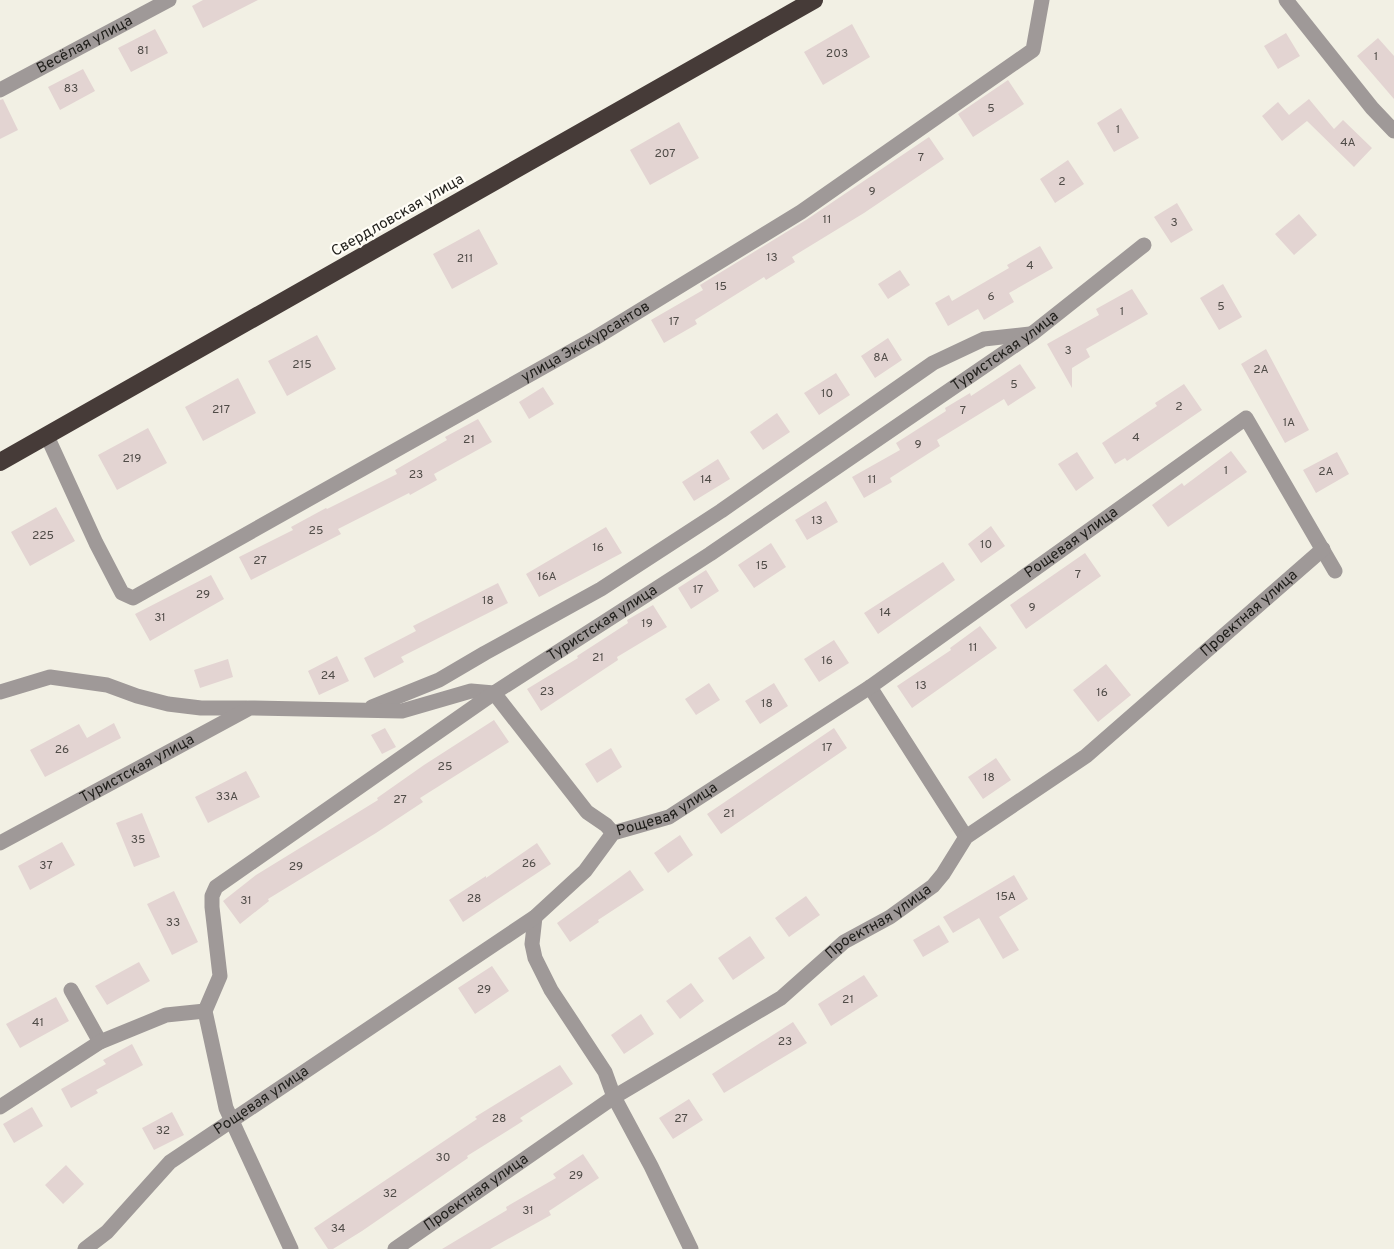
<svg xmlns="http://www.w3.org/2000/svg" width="1394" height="1249" font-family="Overpass,sans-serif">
<rect width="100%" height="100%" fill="#f2f0e4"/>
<!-- building -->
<path fill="#e3d4d2" d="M203,0H258L203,28L192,6Z
M852,24L870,57L823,85L804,52Z
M155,29L168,53L131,72L118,48Z
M1286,33L1300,56L1278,69L1264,46Z
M1378,38L1394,56V99L1357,56Z
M83,69L95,91L60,110L48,87Z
M1008,80L1024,104L973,137L958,114Z
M3,99L18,130L0,139V100Z
M1309,99L1334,129L1343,120L1372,148L1354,167L1307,121L1282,141L1262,116L1278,102L1289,115Z
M1121,108L1139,138L1114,152L1097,123Z
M679,122L699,158L650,185L630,150Z
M929,137L944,159L864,213L792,257L795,262L766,280L764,277L695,320L697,324L664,343L651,320L703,290L700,285L806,220Z
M1068,160L1084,184L1055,203L1040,179Z
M1177,203L1193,230L1171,243L1154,217Z
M1299,214L1317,235L1294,255L1275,234Z
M479,229L498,264L452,289L433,254Z
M1040,246L1053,268L1009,293L1014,302L984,320L978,309L948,326L935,303L949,295L952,301L1009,268L1007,265Z
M900,270L910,285L888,299L878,284Z
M1223,284L1242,317L1219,330L1200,298Z
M1132,289L1148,314L1086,349L1090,357L1072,368V388L1047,344L1099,315L1096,309Z
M317,335L336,369L287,396L268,361Z
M888,338L902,360L875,378L861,356Z
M1266,349L1309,430L1285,443L1241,364Z
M1020,364L1036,388L1008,406L1004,399L937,440L940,446L890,478L892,482L864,498L852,477L900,450L896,443L946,411L945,408L970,393L971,396Z
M836,373L850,395L819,415L804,393Z
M238,378L256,413L203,441L185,407Z
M1184,384L1202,410L1127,461L1125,458L1115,464L1102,443L1157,406L1155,403Z
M543,387L554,404L529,419L519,402Z
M777,413L790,432L763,450L750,432Z
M478,419L492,442L434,474L437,480L410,495L409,493L338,529L341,534L251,580L239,557L293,530L291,527L326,508L327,509L397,474L395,470L447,440L445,437Z
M148,428L167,463L117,490L98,455Z
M1231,451L1247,472L1168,527L1152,505L1182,483L1184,486Z
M1077,452L1094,478L1076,491L1058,464Z
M1337,452L1349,474L1316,493L1303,470Z
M718,459L730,479L694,501L682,482Z
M826,501L838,522L807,540L795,520Z
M56,507L75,541L30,566L11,532Z
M991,526L1005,546L981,563L968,544Z
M606,527L622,553L539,597L526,574Z
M771,543L786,567L754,588L738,565Z
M1085,553L1101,576L1026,629L1010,605Z
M943,562L955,580L878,634L864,613Z
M706,570L719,591L691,609L678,588Z
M211,575L224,599L150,641L135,614Z
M498,583L508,603L401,657L404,662L374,678L364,658L416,631L413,626Z
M653,605L667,627L617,657L618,660L541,711L527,689L578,658L577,656L628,623L627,620Z
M980,626L997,648L912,708L897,686L951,650L950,648Z
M834,640L849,663L819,682L804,659Z
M337,656L349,681L319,695L308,671Z
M228,659L233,677L200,688L194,670Z
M1106,664L1131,695L1098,722L1073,690Z
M709,683L720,700L696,715L685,699Z
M774,683L788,706L760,724L745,701Z
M494,720L509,742L420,798L423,802L376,833L268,899L269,901L240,924L223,901L256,875L378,800L377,798L424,765Z
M114,723L121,738L45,777L30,750L79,724L87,738Z
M385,728L396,747L382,754L371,735Z
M834,728L847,748L721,834L707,814Z
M611,748L622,767L597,783L585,764Z
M996,758L1011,780L983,799L968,777Z
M246,771L260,797L208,823L195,797Z
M142,813L160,857L134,867L116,823Z
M680,835L693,855L668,873L654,853Z
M62,842L75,865L30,890L18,866Z
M537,843L551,864L463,922L449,900L486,876V878Z
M630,870L644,890L598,920L599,922L570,942L557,923Z
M1014,875L1028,899L999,917L1019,950L1003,959L979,918L953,933L943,917Z
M174,891L198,942L172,955L147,904Z
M806,896L820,915L789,937L775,918Z
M939,925L949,942L923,957L913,940Z
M750,936L765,958L733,980L718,958Z
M139,962L150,981L107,1005L95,986Z
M492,966L509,991L475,1014L458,988Z
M864,975L878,996L831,1026L818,1004Z
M691,983L704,1001L680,1019L666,1001Z
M56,997L69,1021L20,1048L6,1024Z
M641,1014L654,1034L624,1054L611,1035Z
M793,1022L807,1043L724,1093L712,1074Z
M132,1044L143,1065L96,1090L98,1093L71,1108L61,1089L106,1064L103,1060Z
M560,1065L573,1084L520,1118L523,1121L467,1156L468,1158L362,1231L333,1249H328L314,1228L477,1119L475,1117Z
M689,1099L703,1120L673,1139L659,1118Z
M32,1107L43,1126L14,1143L3,1124Z
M172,1112L184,1135L154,1150L142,1128Z
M583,1154L599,1178L549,1211L551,1215L490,1249H442L507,1210L506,1207L556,1178L553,1174Z
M66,1165L84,1184L63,1204L45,1185Z"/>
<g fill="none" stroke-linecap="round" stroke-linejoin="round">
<!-- minor -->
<g stroke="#9f9998" stroke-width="15">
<path d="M1286,0L1372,108L1394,131"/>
<path id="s1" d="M0,90L169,0"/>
<path id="s2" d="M47,436L96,543L122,593L133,598L595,338L801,212L1033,50L1042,0"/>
<path d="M870,687L966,837"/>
<path d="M0,692L50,677L107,685L137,696L168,704L201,708H247"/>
<path d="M372,707L439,680L485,653L601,589L721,511L933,363L984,339L1030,334"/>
<path id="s3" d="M0,843L250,708L402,711L471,691L494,693L710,554L1033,333L1144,245"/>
<path d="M535,917L532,944L535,958L551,990L605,1072L614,1097L651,1166L691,1249"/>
<path d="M71,990L100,1042"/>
<path d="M0,1107L100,1042L166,1015L205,1011"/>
<path id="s4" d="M85,1249L107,1232L170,1162L535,917L585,871L613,833L669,817L870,687L1246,418L1335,571"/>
<path d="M291,1249L226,1108L205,1011L220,976L212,907V896L216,887L494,693L587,812L606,825L613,833"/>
<path id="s5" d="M395,1249L614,1097L781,998L844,942L890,917L933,886L943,874L966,837L1086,756L1323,549"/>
</g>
<!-- highway -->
<path stroke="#463b38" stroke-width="18" d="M0,462L814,0"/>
</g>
<g text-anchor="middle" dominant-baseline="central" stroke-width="4.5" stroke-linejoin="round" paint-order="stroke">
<!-- number labels -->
<g font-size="12" fill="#504c48">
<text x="143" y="51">81</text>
<text x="837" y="54">203</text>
<text x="1376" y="57">1</text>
<text x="71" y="89">83</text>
<text x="991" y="109">5</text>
<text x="1118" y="130">1</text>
<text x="1348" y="143">4А</text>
<text x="665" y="154">207</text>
<text x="921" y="158">7</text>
<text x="1062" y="182">2</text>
<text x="872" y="192">9</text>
<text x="827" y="220">11</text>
<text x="1174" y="223">3</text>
<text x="772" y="258">13</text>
<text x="465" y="259">211</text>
<text x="1030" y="266">4</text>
<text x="721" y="287">15</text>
<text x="991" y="297">6</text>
<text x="1221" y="307">5</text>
<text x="1122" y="312">1</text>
<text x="674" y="322">17</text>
<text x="1068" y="351">3</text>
<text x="881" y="358">8А</text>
<text x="302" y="365">215</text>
<text x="1261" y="370">2А</text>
<text x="1014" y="385">5</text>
<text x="827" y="394">10</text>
<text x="1179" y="407">2</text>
<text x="221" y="410">217</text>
<text x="963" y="411">7</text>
<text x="1289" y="423">1А</text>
<text x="1136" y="438">4</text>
<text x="469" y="440">21</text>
<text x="918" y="445">9</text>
<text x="132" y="459">219</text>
<text x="1226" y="471">1</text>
<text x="1326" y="472">2А</text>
<text x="416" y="475">23</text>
<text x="706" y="480">14</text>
<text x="872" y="480">11</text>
<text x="817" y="521">13</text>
<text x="316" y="531">25</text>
<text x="43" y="536">225</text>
<text x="986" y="545">10</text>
<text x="598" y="548">16</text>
<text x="260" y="561">27</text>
<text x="762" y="566">15</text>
<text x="1078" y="575">7</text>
<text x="547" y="577">16А</text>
<text x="698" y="590">17</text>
<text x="203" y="595">29</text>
<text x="488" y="601">18</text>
<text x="1032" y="608">9</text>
<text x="885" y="613">14</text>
<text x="160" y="618">31</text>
<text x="647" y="624">19</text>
<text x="973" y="648">11</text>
<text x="598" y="658">21</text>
<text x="827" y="661">16</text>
<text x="328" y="676">24</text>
<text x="921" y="686">13</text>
<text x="547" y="692">23</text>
<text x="1102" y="693">16</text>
<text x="767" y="704">18</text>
<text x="827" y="748">17</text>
<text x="62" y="750">26</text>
<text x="445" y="767">25</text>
<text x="989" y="778">18</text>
<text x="227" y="797">33А</text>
<text x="400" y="800">27</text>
<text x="729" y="814">21</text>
<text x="138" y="840">35</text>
<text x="529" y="864">26</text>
<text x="46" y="866">37</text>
<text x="296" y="867">29</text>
<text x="1006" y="897">15А</text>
<text x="474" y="899">28</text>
<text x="246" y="901">31</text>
<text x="173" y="923">33</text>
<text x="484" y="990">29</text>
<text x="848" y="1000">21</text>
<text x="38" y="1023">41</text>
<text x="785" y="1042">23</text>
<text x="499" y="1119">28</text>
<text x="681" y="1119">27</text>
<text x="163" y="1131">32</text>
<text x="443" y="1158">30</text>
<text x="576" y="1176">29</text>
<text x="390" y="1194">32</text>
<text x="528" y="1211">31</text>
<text x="338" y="1229">34</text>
</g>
<!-- street labels -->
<g font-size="15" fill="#1f1e1a" stroke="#fffdf6">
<text stroke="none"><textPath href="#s1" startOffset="96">Весёлая улица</textPath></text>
<text transform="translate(398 216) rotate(-30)">Свердловская улица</text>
<text stroke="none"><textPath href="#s2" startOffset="706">улица Экскурсантов</textPath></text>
<text stroke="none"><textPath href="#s3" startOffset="1146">Туристская улица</textPath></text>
<text stroke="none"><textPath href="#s4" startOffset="1222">Рощевая улица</textPath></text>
<text stroke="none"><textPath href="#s5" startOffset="1071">Проектная улица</textPath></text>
<text stroke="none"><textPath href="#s3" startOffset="660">Туристская улица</textPath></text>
<text stroke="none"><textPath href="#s3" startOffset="156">Туристская улица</textPath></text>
<text stroke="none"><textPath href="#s4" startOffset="736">Рощевая улица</textPath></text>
<text stroke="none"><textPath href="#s5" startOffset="585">Проектная улица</textPath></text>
<text stroke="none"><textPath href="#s4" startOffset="232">Рощевая улица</textPath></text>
<text stroke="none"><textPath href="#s5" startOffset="99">Проектная улица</textPath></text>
</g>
</g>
</svg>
